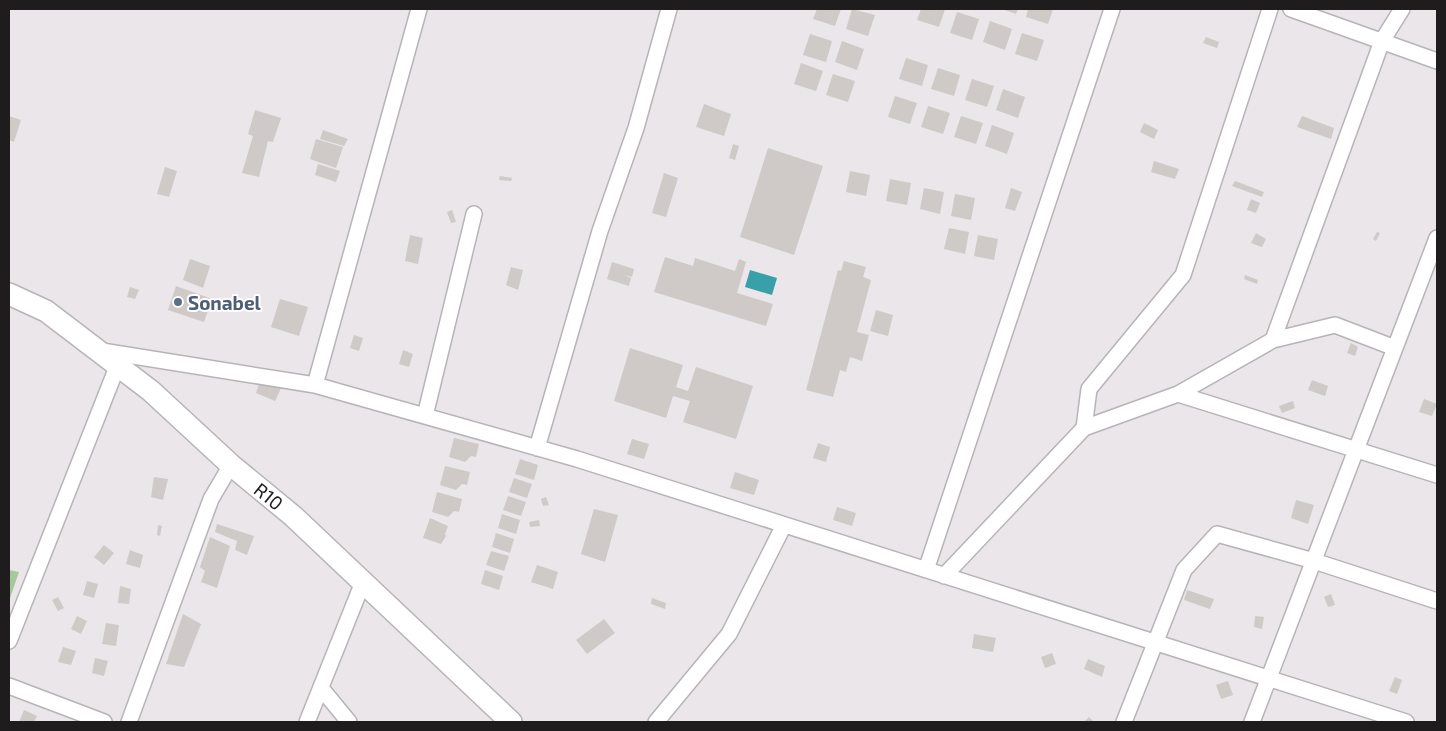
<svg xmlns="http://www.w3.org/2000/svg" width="1446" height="731" font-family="'Exo 2',sans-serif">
<rect width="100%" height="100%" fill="#eae6e9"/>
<!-- green -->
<path fill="#a6c89b" d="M9,570L19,572L9,601Z"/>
<!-- water -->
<path fill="#37a0a8" d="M750,270L777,278L772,295L745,287Z"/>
<!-- building -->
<path fill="#cfcac8" d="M817,9H841L835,26L813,19Z
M852,9L875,15L868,36L846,29Z
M921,9H945L939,27L917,20Z
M1002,9H1018L1016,14Z
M1028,9H1053L1048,24L1026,17Z
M957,12L979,19L972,40L950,33Z
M990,21L1012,29L1005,50L983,42Z
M1022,33L1044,40L1037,61L1015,54Z
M810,34L832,41L826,62L803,55Z
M1206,37L1219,42L1217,48L1203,43Z
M842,41L864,49L857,70L835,62Z
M906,58L928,65L922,86L899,79Z
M801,63L823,71L816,91L794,84Z
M938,68L960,75L954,96L931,89Z
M833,74L855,81L848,102L826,95Z
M972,79L994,86L987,107L965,100Z
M1003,89L1025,97L1018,118L996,110Z
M895,96L917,103L910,124L888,117Z
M704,104L731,114L724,136L696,127Z
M928,106L950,113L943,134L921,127Z
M255,110L281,118L273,142L268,141L259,177L242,173L253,136L248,134Z
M9,116L21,120L14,142L9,140Z
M961,116L983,123L976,144L954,137Z
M1302,116L1334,128L1331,139L1297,127Z
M1144,123L1158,130L1154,139L1140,132Z
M992,125L1014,133L1007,154L985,146Z
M323,130L348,139L344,146L320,139Z
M316,139L343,147L336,168L310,159Z
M733,144L739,146L735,160L729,158Z
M768,148L823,166L794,255L740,237Z
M1154,161L1179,169L1175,179L1151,172Z
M318,164L340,171L336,182L315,175Z
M165,167L177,171L169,197L157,194Z
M850,171L870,175L866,196L846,192Z
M664,173L678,178L666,217L652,213Z
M500,176L512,178L511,181L499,180Z
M890,179L911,183L907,205L886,201Z
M1235,181L1264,192L1262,197L1232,186Z
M924,188L944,192L940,214L920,209Z
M1011,188L1022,192L1015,211L1005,208Z
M955,194L975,198L971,220L951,216Z
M1251,199L1260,203L1256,213L1247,210Z
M452,210L456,222L451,223L447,212Z
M949,228L969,232L965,254L944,249Z
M1377,232L1380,233L1376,241L1373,239Z
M1256,233L1266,239L1262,247L1251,243Z
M410,235L423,238L418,264L405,261Z
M978,235L998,239L994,260L974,256Z
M665,257L693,266L695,258L735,271L739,259L746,262L737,293L773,304L766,326L654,292Z
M190,259L210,266L203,288L183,280Z
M844,261L866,267L863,277L871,280L857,332L869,335L862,361L850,357L846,372L840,370L833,397L806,390L838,270L841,271Z
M612,262L634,269L632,277L624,275L631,278L629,286L607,279Z
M511,267L523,270L518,290L506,285Z
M1245,275L1258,280L1257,284L1244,279Z
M176,286L212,299L204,322L168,310Z
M130,287L139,290L135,299L127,297Z
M280,299L308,307L299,336L271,327Z
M876,310L893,315L888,336L870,331Z
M354,335L363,338L359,351L350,348Z
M1351,343L1358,347L1355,356L1347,353Z
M630,348L683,365L676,387L688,391L696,367L753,386L736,439L683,422L690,401L673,396L666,418L614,401Z
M403,350L413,354L409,367L399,364Z
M261,378L282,386L275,401L256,393Z
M1312,380L1328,386L1325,396L1308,390Z
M1424,399L1437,404L1432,416L1419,412Z
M1293,401L1295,408L1282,413L1279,406Z
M454,438L479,444L476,457L471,456L465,462L449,457Z
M632,439L649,444L644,459L627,454Z
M818,443L830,447L826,462L813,458Z
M520,459L538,465L534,480L515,474Z
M445,466L470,472L467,485L462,484L456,490L440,485Z
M735,472L759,480L754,495L730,488Z
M154,477L168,479L163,500L151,497Z
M514,478L532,484L527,498L509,492Z
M437,492L462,499L459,512L454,511L448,517L432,512Z
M508,496L526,502L521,516L503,510Z
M546,497L549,505L543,506L541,499Z
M1296,500L1314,505L1308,524L1291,518Z
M837,507L856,513L852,526L833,520Z
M594,509L618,515L605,562L581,554Z
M502,514L520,520L516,534L498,528Z
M430,518L448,526L445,534L446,536L441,544L423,538Z
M539,520L540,526L530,527L529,522Z
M217,524L254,536L247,555L235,550L237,541L215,532Z
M158,525L162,526L160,536L157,535Z
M496,533L514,539L510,553L492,547Z
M210,537L230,546L217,588L201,582L205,571L200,567Z
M104,545L114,553L104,565L94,557Z
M130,550L143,555L140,568L126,564Z
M491,551L509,556L504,571L486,565Z
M537,565L558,572L553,589L531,582Z
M485,570L503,576L499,590L481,584Z
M87,581L98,584L94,598L83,595Z
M120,586L131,589L129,604L118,603Z
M1187,590L1214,599L1210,609L1184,600Z
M1331,594L1335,605L1328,607L1324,597Z
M58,597L64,608L58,611L52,600Z
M652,598L666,603L665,609L651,604Z
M183,614L201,624L184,667L166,664Z
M77,616L87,621L81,634L71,629Z
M1255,616L1264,617L1262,629L1254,627Z
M604,619L615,633L587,654L576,640Z
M106,623L119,625L116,646L102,644Z
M974,634L996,638L993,652L972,648Z
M63,647L76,651L71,665L58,662Z
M1052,653L1056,664L1045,668L1041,657Z
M95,658L108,661L104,676L92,673Z
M1088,659L1105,666L1102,677L1084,669Z
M1395,677L1402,680L1397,694L1389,691Z
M1228,681L1233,695L1221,699L1216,685Z
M24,710L37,716L34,722H19Z
M1089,717L1094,722H1084Z"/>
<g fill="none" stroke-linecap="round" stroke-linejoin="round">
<defs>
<path id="street" d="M1291,9L1437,61
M1273,340L1335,325L1395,348
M102,351L315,385L577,459L1406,722
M315,385L419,9
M1178,394L1273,340L1382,41L1402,9
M425,416L474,214
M1084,428L1089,389L1183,275L1270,9
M537,448L600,231L636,128L669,9
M926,570L1112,9
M944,576L1084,428L1178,394L1437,475
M9,641L117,367
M9,686L104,722
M321,688L349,722
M129,722L211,499L231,465
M307,722L363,582
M656,722L729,634L784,525
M1124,722L1184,570L1217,534L1314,561L1437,601
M1252,722L1437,238"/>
<path id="secondary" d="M9,294L46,311L151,391L231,465L293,516L511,722"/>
</defs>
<!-- street casing -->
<use href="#street" stroke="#b7b4b7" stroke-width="18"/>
<!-- secondary casing -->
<use href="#secondary" stroke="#b7b4b7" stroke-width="24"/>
<!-- street -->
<use href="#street" stroke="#fff" stroke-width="15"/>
<!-- secondary -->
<use href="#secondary" stroke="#fff" stroke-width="21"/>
</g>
<!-- markers -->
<circle fill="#5c6f8a" stroke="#fff" stroke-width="2" cx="178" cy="302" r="5"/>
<g text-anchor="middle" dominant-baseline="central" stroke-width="4" stroke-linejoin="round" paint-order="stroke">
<!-- service labels -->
<g font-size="19" font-weight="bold" fill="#4e5e75" stroke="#fff" text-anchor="start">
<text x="188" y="302">Sonabel</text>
</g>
<!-- street labels -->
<g font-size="19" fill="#1e1c1d" stroke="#fff">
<text transform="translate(269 496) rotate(39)">R10</text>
</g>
</g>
<!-- border -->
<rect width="1446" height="731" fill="none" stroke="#1e1c1d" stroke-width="20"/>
</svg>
